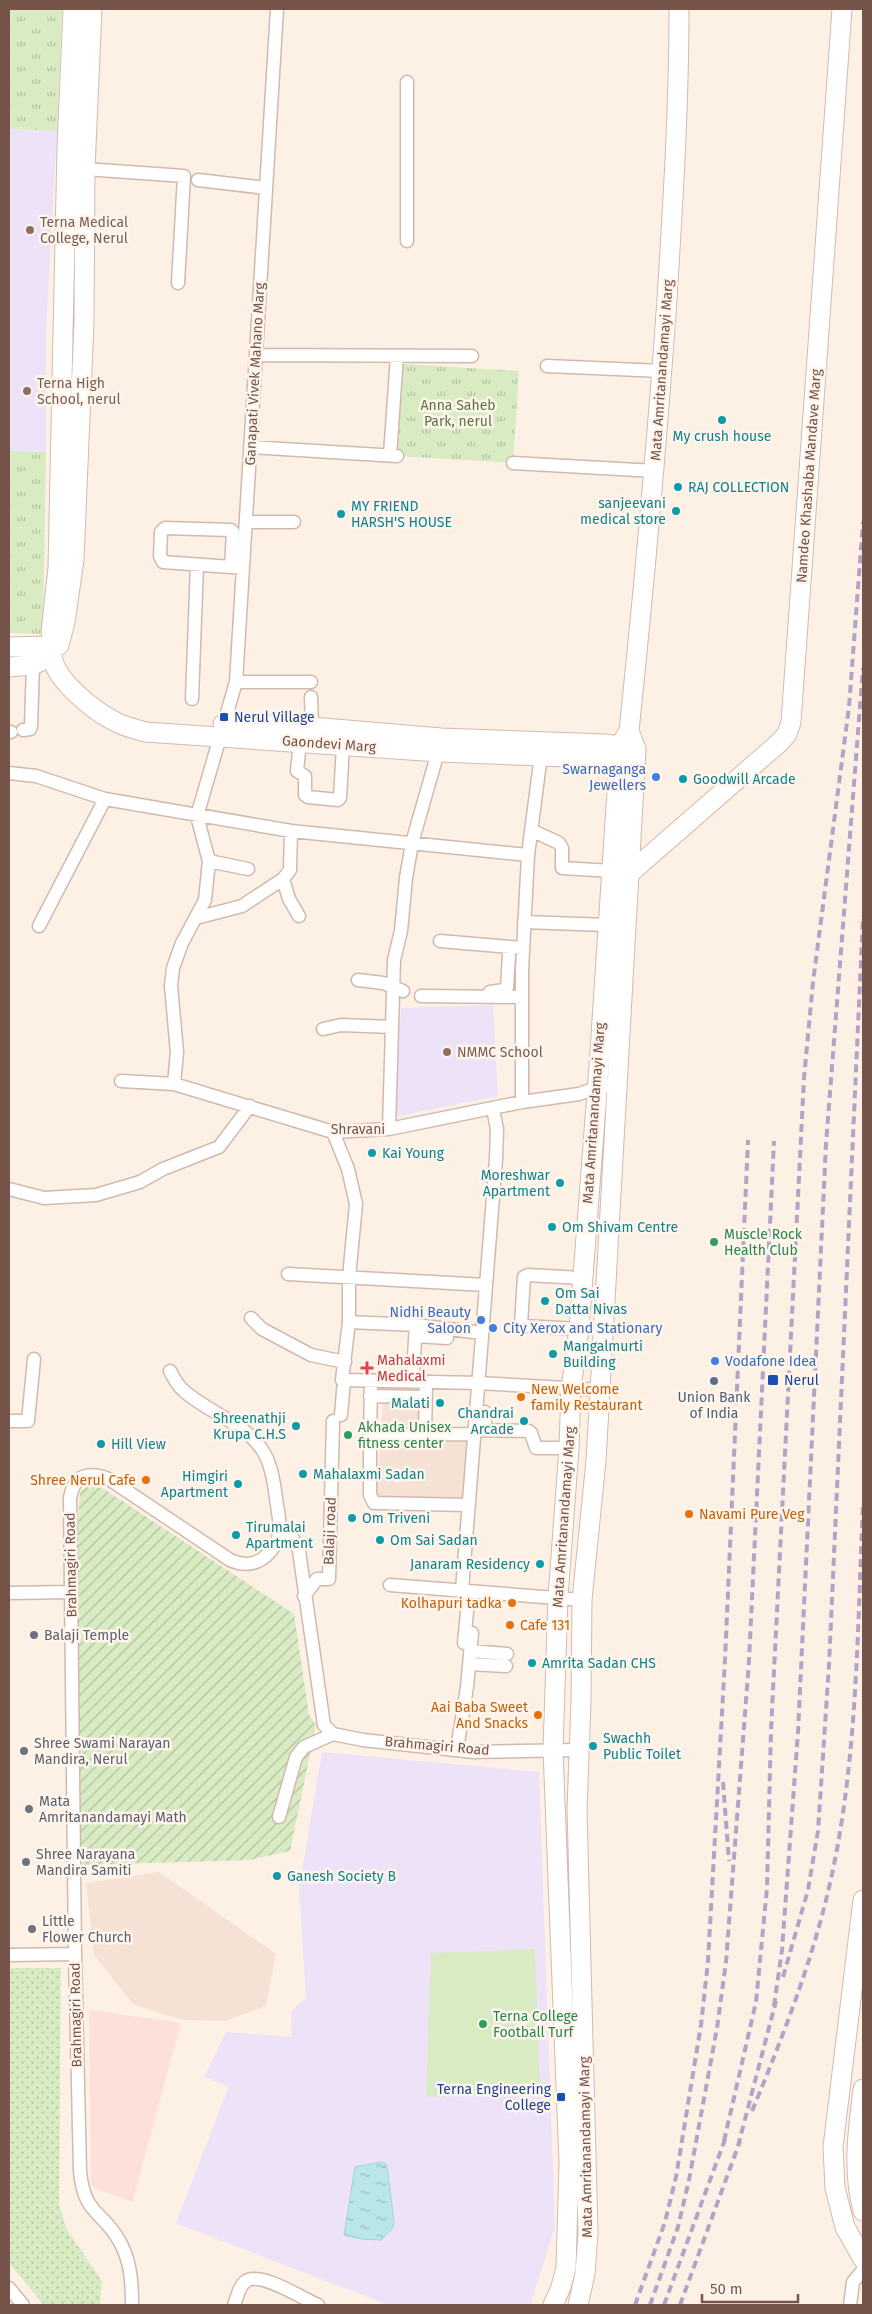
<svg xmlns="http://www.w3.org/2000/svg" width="872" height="2314" font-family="'Fira Sans',sans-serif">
<defs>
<pattern id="grass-dots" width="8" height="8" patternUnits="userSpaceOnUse" patternTransform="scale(1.25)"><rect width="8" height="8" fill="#d8ebc3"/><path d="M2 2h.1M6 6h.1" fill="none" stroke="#b4c1a0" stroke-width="1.8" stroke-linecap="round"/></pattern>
<pattern id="park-tufts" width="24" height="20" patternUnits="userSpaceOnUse" patternTransform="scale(1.25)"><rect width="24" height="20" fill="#d8ebc3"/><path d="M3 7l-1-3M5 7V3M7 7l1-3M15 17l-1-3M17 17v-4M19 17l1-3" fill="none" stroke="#b4c1a0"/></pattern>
<pattern id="garden-furrows" width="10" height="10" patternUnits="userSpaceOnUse" patternTransform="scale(1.25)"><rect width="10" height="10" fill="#d8ebc3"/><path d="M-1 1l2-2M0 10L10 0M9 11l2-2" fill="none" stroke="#b4c1a0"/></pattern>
<pattern id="water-ripples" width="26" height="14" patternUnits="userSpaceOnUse" patternTransform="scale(1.25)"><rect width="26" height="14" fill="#b9e6e7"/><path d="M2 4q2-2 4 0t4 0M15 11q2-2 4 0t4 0" fill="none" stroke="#9bbdbd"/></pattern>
</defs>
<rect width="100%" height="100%" fill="#fdf1e6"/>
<!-- residential -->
<path fill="#f5e2d4" d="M384,1388L429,1391L425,1434L475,1438L470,1509L376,1503Z
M159,1872L276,1954L266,2006L225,2021L182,2020L133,2004L94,1955L86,1883Z"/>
<!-- commercial -->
<path fill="#fde0d9" d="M89,2010L181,2023L132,2202L91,2186Z"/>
<!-- education -->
<path fill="#eee2f9" d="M9,129L57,131L46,331V452L9,451Z
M493,1005L498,1096L394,1117L401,1008Z
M322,1752L539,1772L555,2227L530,2305H388L176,2223L229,2086L204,2077L226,2032L292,2037L291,2011L306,1998L299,1889Z"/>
<!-- grass -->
<path fill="url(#grass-dots)" d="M9,1968H61L59,2204L67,2230L102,2281L100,2305H44L9,2263Z"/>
<!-- park -->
<path fill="url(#park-tufts)" d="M9,9H62L57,131L9,129Z
M403,364L519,371L513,463L397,456Z
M9,451L46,452L43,634L9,633Z"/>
<!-- garden -->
<path fill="url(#garden-furrows)" d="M89,1485L102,1488L113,1495L294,1614L309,1715L316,1725L290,1851L250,1860L82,1865L72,1645L79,1504L80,1492Z"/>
<!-- pitch -->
<path fill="#d8ebc3" d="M535,1949L540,2094L426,2097L431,1953Z"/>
<!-- water -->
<path fill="url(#water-ripples)" stroke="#9fd7d9" d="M381,2162L386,2164L388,2172L394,2222L392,2229L381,2240L361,2239L344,2235L355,2167Z"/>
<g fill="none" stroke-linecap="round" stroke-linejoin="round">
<defs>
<path id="street" d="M407,82V241
M85,169L184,176L178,283
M198,180L266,188
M256,355L472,356
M547,366L662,371
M250,447L397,456
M390,455L397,356
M513,463L655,471
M246,522H294
M231,567L233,532L231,530L165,528L161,532L160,556L163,562L231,567L243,568
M236,682H311
M311,697L312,727
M192,699L197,565
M23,730L30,729L31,726L33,665
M9,732H11
M300,742L297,771L305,776V795L308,797L338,800L340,798L343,745
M9,773L36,776L105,799L291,831L528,855
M531,830L559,843L562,848V868L612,871
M248,869L209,861L197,816L236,682L277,9
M283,879L289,899L299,916
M196,918L242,906L283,879L290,870L291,831
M524,922L607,925
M39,926L105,799
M440,941L523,948
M358,980L383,983L403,991
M490,992L504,990L507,988L509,954
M421,996L522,997
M323,1029L341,1025L392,1027
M121,1081L174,1084L333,1132L389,1129L522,1102L579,1094L596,1088L617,1084
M174,1084L177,1052L171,986L173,968L182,943L205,900L209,861
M522,1102V970L528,855L541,755
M389,1129L394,960L401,931L406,878L412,843L440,745
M333,1132L348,1169L356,1204L349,1277V1322L342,1380L478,1383L600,1390
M9,1189L44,1198L96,1195L140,1182L163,1169L219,1147L250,1106
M288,1274L486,1285
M251,1318L262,1329L311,1355L345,1362
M349,1322L416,1325L482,1333
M579,1329L523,1326L521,1324L524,1277L528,1275L581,1278
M415,1336L447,1338
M413,1372L416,1325
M370,1396L422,1397
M485,1412V1430
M341,1415L344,1380
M9,1421H28L34,1359
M474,1430L529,1431L531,1433L536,1448H569
M370,1435L371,1381
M425,1435L426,1382
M468,1505L374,1503L370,1495V1435L474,1434
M281,1531C291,1536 296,1540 299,1551L324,1725L333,1734L363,1740L474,1752L579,1750
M390,1585L582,1600
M462,1590L496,1159L497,1129L493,1109
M9,1593L71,1592
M304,1596L317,1579H329L333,1421
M464,1643L469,1591
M471,1651L507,1654
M469,1664L506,1666
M457,1749L467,1687L472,1633
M279,1817L296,1757L304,1747L333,1734
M9,1955L75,1954
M9,2288L23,2305
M132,2305C132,2284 131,2263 121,2244C104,2210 84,2217 80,2171L75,1954L70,1498C74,1475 88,1471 109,1479L230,1560C244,1566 256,1566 268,1554C284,1537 280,1525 277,1505C275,1492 274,1479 270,1467C259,1426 211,1416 183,1390C177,1385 174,1378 170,1371
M234,2305C237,2298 239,2286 246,2281C261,2271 303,2299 318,2305
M850,2305L853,2282L863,2270"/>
<path id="secondary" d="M51,632L58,568L67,147L73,9
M59,645L65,622L74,560L84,322L85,169L92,9
M9,647L46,646
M53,660C58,682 95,712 116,722C125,727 136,729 145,732L439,752L593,758L631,763
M9,667L33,665L48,658
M223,724L312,727L441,738L605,744L632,748
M630,873L780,742L787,734L791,722L842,9
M863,1900L833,2147L835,2188L845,2227L863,2259
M863,2089C858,2132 852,2168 863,2211
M553,2305L561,2287L566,2268L569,2163L553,1749L558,1597L569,1448L571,1388L579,1329L599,1066L620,746L629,731
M578,2305L585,2274L588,2234L577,1809L581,1702L582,1600L596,1461L636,749L629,731C644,587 657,443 667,299C673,202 679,106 679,9"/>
</defs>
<!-- street casing -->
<use href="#street" stroke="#d1b9ae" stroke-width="15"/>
<!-- secondary casing -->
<use href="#secondary" stroke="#d4b9ac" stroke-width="21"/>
<!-- street -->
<use href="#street" stroke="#fff" stroke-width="12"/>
<!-- secondary -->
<use href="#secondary" stroke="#fff" stroke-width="19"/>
<!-- rail -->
<path stroke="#b2a3c7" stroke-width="4" stroke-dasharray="8 5" stroke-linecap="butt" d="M723,1782L729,1861
M783,1977L808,1890L818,1831L829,1665L863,916
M774,2006L782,1950L798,1732L826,1144L863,668
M752,2111C781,2041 809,1970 827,1896C858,1769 857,1634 863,1504
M724,2141L756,2002L767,1888L771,1730L804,1078L813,982L849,707L863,522
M738,2146L776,2001
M635,2305L665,2222L676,2177L701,2025L708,1961L725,1660L748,1140
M650,2305L678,2227L689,2180L717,2028L726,1962L749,1661L774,1141
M664,2305L727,2134
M680,2305L740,2141"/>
</g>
<!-- markers -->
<g fill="#8d6e63" stroke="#fff5ec" stroke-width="2">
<circle cx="30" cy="230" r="5"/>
<circle cx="27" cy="391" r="5"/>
<circle cx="447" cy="1052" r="5"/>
</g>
<g fill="#0f9aa8" stroke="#fff5ec" stroke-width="2">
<circle cx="722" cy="420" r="5"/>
<circle cx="678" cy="487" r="5"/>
<circle cx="676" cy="511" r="5"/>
<circle cx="341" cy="514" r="5"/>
<circle cx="683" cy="779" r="5"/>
<circle cx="372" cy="1153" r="5"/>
<circle cx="560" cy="1183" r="5"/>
<circle cx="552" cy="1227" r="5"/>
<circle cx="545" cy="1301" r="5"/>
<circle cx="553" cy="1354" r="5"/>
<circle cx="440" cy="1403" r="5"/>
<circle cx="524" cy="1421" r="5"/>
<circle cx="296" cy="1426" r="5"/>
<circle cx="101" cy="1444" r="5"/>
<circle cx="303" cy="1474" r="5"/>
<circle cx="238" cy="1484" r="5"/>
<circle cx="352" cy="1518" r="5"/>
<circle cx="236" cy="1535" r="5"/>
<circle cx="380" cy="1540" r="5"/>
<circle cx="540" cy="1564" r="5"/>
<circle cx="532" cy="1663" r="5"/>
<circle cx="593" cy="1746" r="5"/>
<circle cx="277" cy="1876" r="5"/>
</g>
<g fill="#1a4fb4" stroke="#fff5ec" stroke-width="2">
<rect x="219" y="712" width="10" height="10" rx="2.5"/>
<rect x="767" y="1374" width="12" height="12" rx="2.5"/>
<rect x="556" y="2092" width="10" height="10" rx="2.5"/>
</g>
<g fill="#3f7fe0" stroke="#fff5ec" stroke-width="2">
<circle cx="656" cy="777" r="5"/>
<circle cx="481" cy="1320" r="5"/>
<circle cx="493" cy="1328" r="5"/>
<circle cx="715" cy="1361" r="5"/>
</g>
<g fill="#2e9e5b" stroke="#fff5ec" stroke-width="2">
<circle cx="714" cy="1242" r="5"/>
<circle cx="348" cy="1435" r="5"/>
<circle cx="483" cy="2024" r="5"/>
</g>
<path fill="#e0444e" stroke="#fff5ec" stroke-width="2" d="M364.5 1360.5h5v5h5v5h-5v5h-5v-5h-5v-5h5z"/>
<circle fill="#5c6f8a" stroke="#fff5ec" stroke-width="2" cx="714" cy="1381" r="5"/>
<g fill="#e8710a" stroke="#fff5ec" stroke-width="2">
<circle cx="521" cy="1397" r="5"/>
<circle cx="146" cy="1480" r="5"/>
<circle cx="689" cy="1514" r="5"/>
<circle cx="512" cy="1603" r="5"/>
<circle cx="510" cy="1625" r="5"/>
<circle cx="538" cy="1715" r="5"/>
</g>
<g fill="#6b7280" stroke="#fff5ec" stroke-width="2">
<circle cx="34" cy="1635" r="5"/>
<circle cx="24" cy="1751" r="5"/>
<circle cx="29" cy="1809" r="5"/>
<circle cx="26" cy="1862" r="5"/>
<circle cx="32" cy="1929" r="5"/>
</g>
<g text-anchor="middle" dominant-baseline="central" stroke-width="5" stroke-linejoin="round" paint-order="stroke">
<!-- education labels -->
<g font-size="14" fill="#785e54" stroke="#fff5ec" text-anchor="start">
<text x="40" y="222">Terna Medical<tspan x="40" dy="16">College, Nerul</tspan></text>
<text x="37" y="383">Terna High<tspan x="37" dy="16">School, nerul</tspan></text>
<text x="457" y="1052">NMMC School</text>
</g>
<!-- street labels -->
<g font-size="14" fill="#77544a" stroke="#fff5ec">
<text transform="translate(662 370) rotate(-86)">Mata Amritanandamayi Marg</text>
<text transform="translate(255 374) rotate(-87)">Ganapati Vivek Mahano Marg</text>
<text transform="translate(809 476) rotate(-86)">Namdeo Khashaba Mandave Marg</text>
<text transform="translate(329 744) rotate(4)">Gaondevi Marg</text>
<text transform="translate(594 1113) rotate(-86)">Mata Amritanandamayi Marg</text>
<text x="358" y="1129">Shravani</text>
<text transform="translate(564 1517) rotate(-86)">Mata Amritanandamayi Marg</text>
<text transform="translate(330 1531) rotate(-88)">Balaji road</text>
<text transform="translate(71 1565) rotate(-91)">Brahmagiri Road</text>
<text transform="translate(437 1746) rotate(5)">Brahmagiri Road</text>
<text transform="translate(76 2015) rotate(-91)">Brahmagiri Road</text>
<text transform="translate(586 2147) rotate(-91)">Mata Amritanandamayi Marg</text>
</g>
<!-- park labels -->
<g font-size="14" fill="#56773f" stroke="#fff5ec">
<text x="458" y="405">Anna Saheb<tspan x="458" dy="16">Park, nerul</tspan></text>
</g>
<!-- culture labels -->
<g font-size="14" fill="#0d838f" stroke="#fff5ec" text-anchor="start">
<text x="722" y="436" text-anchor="middle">My crush house</text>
<text x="688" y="487">RAJ COLLECTION</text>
<text x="666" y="503" text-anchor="end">sanjeevani<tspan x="666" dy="16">medical store</tspan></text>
<text x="351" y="506">MY FRIEND<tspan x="351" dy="16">HARSH'S HOUSE</tspan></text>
<text x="693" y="779">Goodwill Arcade</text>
<text x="382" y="1153">Kai Young</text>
<text x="550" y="1175" text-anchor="end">Moreshwar<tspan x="550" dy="16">Apartment</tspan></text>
<text x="562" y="1227">Om Shivam Centre</text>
<text x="555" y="1293">Om Sai<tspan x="555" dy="16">Datta Nivas</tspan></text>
<text x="563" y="1346">Mangalmurti<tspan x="563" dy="16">Building</tspan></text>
<text x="430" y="1403" text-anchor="end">Malati</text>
<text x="514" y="1413" text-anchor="end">Chandrai<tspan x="514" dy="16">Arcade</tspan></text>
<text x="286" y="1418" text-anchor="end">Shreenathji<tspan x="286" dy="16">Krupa C.H.S</tspan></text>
<text x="111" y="1444">Hill View</text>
<text x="313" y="1474">Mahalaxmi Sadan</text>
<text x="228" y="1476" text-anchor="end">Himgiri<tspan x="228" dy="16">Apartment</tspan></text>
<text x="362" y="1518">Om Triveni</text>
<text x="246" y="1527">Tirumalai<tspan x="246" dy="16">Apartment</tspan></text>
<text x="390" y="1540">Om Sai Sadan</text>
<text x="530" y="1564" text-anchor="end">Janaram Residency</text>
<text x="542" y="1663">Amrita Sadan CHS</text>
<text x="603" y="1738">Swachh<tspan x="603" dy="16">Public Toilet</tspan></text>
<text x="287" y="1876">Ganesh Society B</text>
</g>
<!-- transit labels -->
<g font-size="14" fill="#164399" stroke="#fff5ec" text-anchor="start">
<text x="234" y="717">Nerul Village</text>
<text x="784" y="1380">Nerul</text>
<text x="551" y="2089" text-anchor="end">Terna Engineering<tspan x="551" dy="16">College</tspan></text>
</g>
<!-- shop labels -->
<g font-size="14" fill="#366cbe" stroke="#fff5ec" text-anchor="end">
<text x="646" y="769">Swarnaganga<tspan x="646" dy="16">Jewellers</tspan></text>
<text x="471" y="1312">Nidhi Beauty<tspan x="471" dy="16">Saloon</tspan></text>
<text x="503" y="1328" text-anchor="start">City Xerox and Stationary</text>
<text x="725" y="1361" text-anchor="start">Vodafone Idea</text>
</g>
<!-- leisure labels -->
<g font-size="14" fill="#27864d" stroke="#fff5ec" text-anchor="start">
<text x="724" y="1234">Muscle Rock<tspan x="724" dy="16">Health Club</tspan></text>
<text x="358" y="1427">Akhada Unisex<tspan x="358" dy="16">fitness center</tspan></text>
<text x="493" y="2016">Terna College<tspan x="493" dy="16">Football Turf</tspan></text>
</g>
<!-- health labels -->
<g font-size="14" fill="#be3a42" stroke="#fff5ec" text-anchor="start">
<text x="377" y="1360">Mahalaxmi<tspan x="377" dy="16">Medical</tspan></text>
</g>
<!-- food labels -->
<g font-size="14" fill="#c56008" stroke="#fff5ec" text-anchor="start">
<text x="531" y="1389">New Welcome<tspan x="531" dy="16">family Restaurant</tspan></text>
<text x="136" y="1480" text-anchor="end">Shree Nerul Cafe</text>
<text x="699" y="1514">Navami Pure Veg</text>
<text x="502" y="1603" text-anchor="end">Kolhapuri tadka</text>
<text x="520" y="1625">Cafe 131</text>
<text x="528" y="1707" text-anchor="end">Aai Baba Sweet<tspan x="528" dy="16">And Snacks</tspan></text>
</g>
<!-- service labels -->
<g font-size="14" fill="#4e5e75" stroke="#fff5ec">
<text x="714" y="1397">Union Bank<tspan x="714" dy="16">of India</tspan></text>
</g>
<!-- worship labels -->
<g font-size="14" fill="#5b616d" stroke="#fff5ec" text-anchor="start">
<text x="44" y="1635">Balaji Temple</text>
<text x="34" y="1743">Shree Swami Narayan<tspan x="34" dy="16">Mandira, Nerul</tspan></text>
<text x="39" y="1801">Mata<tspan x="39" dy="16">Amritanandamayi Math</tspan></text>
<text x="36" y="1854">Shree Narayana<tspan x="36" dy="16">Mandira Samiti</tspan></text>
<text x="42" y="1921">Little<tspan x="42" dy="16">Flower Church</tspan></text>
</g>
</g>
<!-- border -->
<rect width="872" height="2314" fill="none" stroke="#77544a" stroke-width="20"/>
<!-- scale -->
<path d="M702 2294v8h96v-8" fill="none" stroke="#77544a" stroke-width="2.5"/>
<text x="710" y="2294" font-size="15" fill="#77544a" stroke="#fff5ec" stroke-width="4" paint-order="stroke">50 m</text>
</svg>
